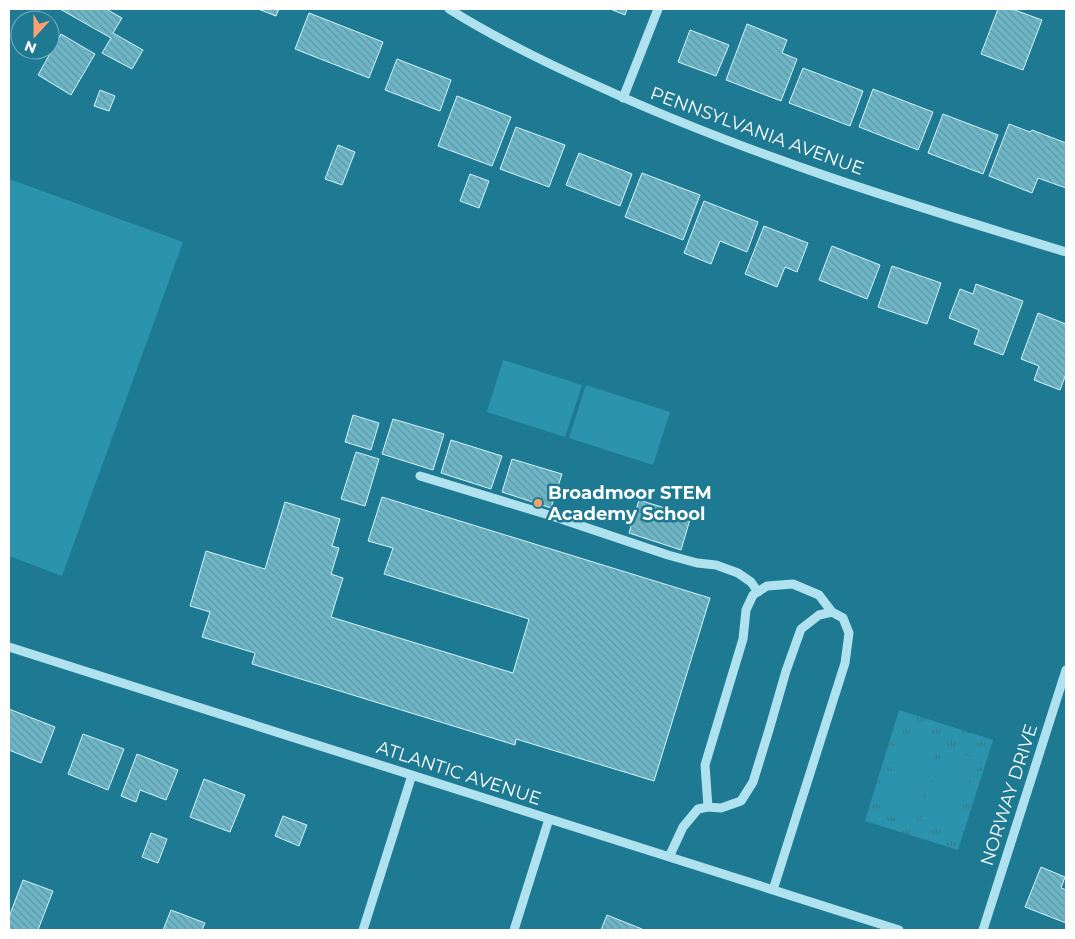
<svg xmlns="http://www.w3.org/2000/svg" width="1075" height="939" font-family="Montserrat,sans-serif">
<defs>
<pattern id="grass-tufts" width="24" height="20" patternUnits="userSpaceOnUse" patternTransform="scale(1.25)"><rect width="24" height="20" fill="#2b94ac"/><path d="M3 7l-1-3M5 7V3M7 7l1-3M15 17l-1-3M17 17v-4M19 17l1-3" fill="none" stroke="#377b8a"/></pattern>
<pattern id="building-back-hatch" width="6" height="6" patternUnits="userSpaceOnUse" patternTransform="scale(1.25)"><rect width="6" height="6" fill="#6db6c7"/><path d="M-1 5l2 2M0 0l6 6M5-1l2 2" fill="none" stroke="#6396a2"/></pattern>
</defs>
<rect width="100%" height="100%" fill="#1e7a92"/>
<!-- grass -->
<path fill="url(#grass-tufts)" d="M899,710L993,740L958,850L865,821Z"/>
<!-- pitch -->
<path fill="#2b94ac" d="M9,179L183,242L62,576L9,556Z
M503,360L582,385L565,437L487,412Z
M586,385L670,412L653,465L569,438Z
M905,736L937,746L915,817L882,807Z
M944,748L976,759L954,830L921,819Z"/>
<!-- building -->
<path fill="url(#building-back-hatch)" stroke="#d5f3fa" d="M60,9H106L122,18L113,33L143,50L132,69L102,53L111,38Z
M258,9H279L276,16Z
M610,9H627L625,15Z
M998,9H1012L1042,20L1023,70L981,54Z
M309,13L383,42L369,78L295,49Z
M747,24L787,40L782,53L797,59L781,101L726,80Z
M690,30L729,45L716,76L678,62Z
M61,34L95,54L71,95L38,75Z
M397,59L451,80L440,111L385,90Z
M803,68L863,91L850,126L789,103Z
M873,89L933,112L918,150L859,127Z
M100,90L115,96L109,111L94,106Z
M457,96L511,117L492,166L438,146Z
M943,114L998,135L983,174L928,153Z
M1009,124L1030,132L1032,130L1066,143V188L1038,178L1032,193L989,176Z
M516,127L565,145L549,187L500,169Z
M338,145L355,152L342,185L325,179Z
M579,153L632,174L620,206L566,185Z
M642,173L700,195L683,240L625,217Z
M470,174L489,181L479,208L460,201Z
M704,201L758,222L747,252L720,241L711,264L684,253Z
M764,226L808,243L797,272L785,267L777,287L745,274Z
M832,246L880,265L867,299L819,280Z
M892,266L941,283L927,324L878,307Z
M976,284L1023,301L1003,355L974,344L979,330L949,318L960,289L973,294Z
M1038,313L1066,324V374L1060,390L1034,380L1039,366L1021,359Z
M353,415L379,423L371,450L345,442Z
M393,419L444,434L433,470L382,454Z
M451,440L502,456L491,489L441,473Z
M356,452L379,459L365,506L341,499Z
M512,459L562,474L551,508L502,492Z
M382,497L710,598L654,781L516,739L515,745L252,664L255,653L202,637L210,612L190,606L206,551L265,569L285,502L340,519L332,546L339,548L331,574L343,578L331,617L513,673L529,619L384,574L393,548L368,541Z
M639,500L691,516L681,550L629,533Z
M9,709L55,727L41,763L9,750Z
M83,734L124,749L108,790L68,774Z
M137,754L178,770L166,800L140,790L136,802L121,796Z
M204,779L245,795L230,832L190,817Z
M283,816L307,825L299,846L275,836Z
M151,833L167,839L158,863L142,857Z
M1041,867L1065,877L1061,888L1066,890V923L1025,907Z
M23,880L53,891L38,930H9V917Z
M171,910L205,923L202,930H163Z
M607,915L642,929V930H601Z"/>
<g fill="none" stroke-linecap="round" stroke-linejoin="round">
<!-- minor -->
<path stroke="#afe2ee" stroke-width="9" d="M449,9C497,39 548,64 600,87C750,156 908,204 1066,252
M623,98L658,9
M420,476L552,516L668,555L697,563L716,565L738,573L751,582L758,592
M9,647L899,930
M708,807L705,765L743,639L746,610L753,595L767,586L793,584L819,595L832,612
M669,857L683,827L698,809L708,807L721,808L741,801L753,782L769,730L786,671L801,629L819,615L832,612L843,618L849,633L845,663L773,890
M363,930L412,775
M514,930L549,819
M983,930L1066,670"/>
</g>
<!-- markers -->
<circle fill="#fca06f" stroke="#1e7a92" stroke-width="2" cx="538" cy="503" r="5"/>
<g text-anchor="middle" dominant-baseline="central" stroke-width="5" stroke-linejoin="round" paint-order="stroke">
<!-- street labels -->
<g font-size="18" fill="#fff" stroke="#1e7a92">
<text transform="translate(757 131) rotate(20)">PENNSYLVANIA AVENUE</text>
<text transform="translate(459 773) rotate(18)">ATLANTIC AVENUE</text>
<text transform="translate(1009 795) rotate(-72)">NORWAY DRIVE</text>
</g>
<!-- poi labels -->
<g font-size="18" font-weight="bold" fill="#fff" stroke="#1e7a92" text-anchor="start">
<text x="548" y="493">Broadmoor STEM<tspan x="548" dy="21">Academy School</tspan></text>
</g>
</g>
<!-- border -->
<rect width="1075" height="939" fill="none" stroke="#ffffff" stroke-width="20"/>
<!-- north arrow -->
<g transform="translate(35 35) rotate(201)"><circle r="24" fill="#1e7a92" stroke="#78afbe"/>
<path d="M0-4L9 19L0 12L-9 19Z" fill="#fca06f"/>
<text y="-8" font-size="14" font-weight="bold" text-anchor="middle" fill="#ffffff">N</text>
</g>
</svg>
